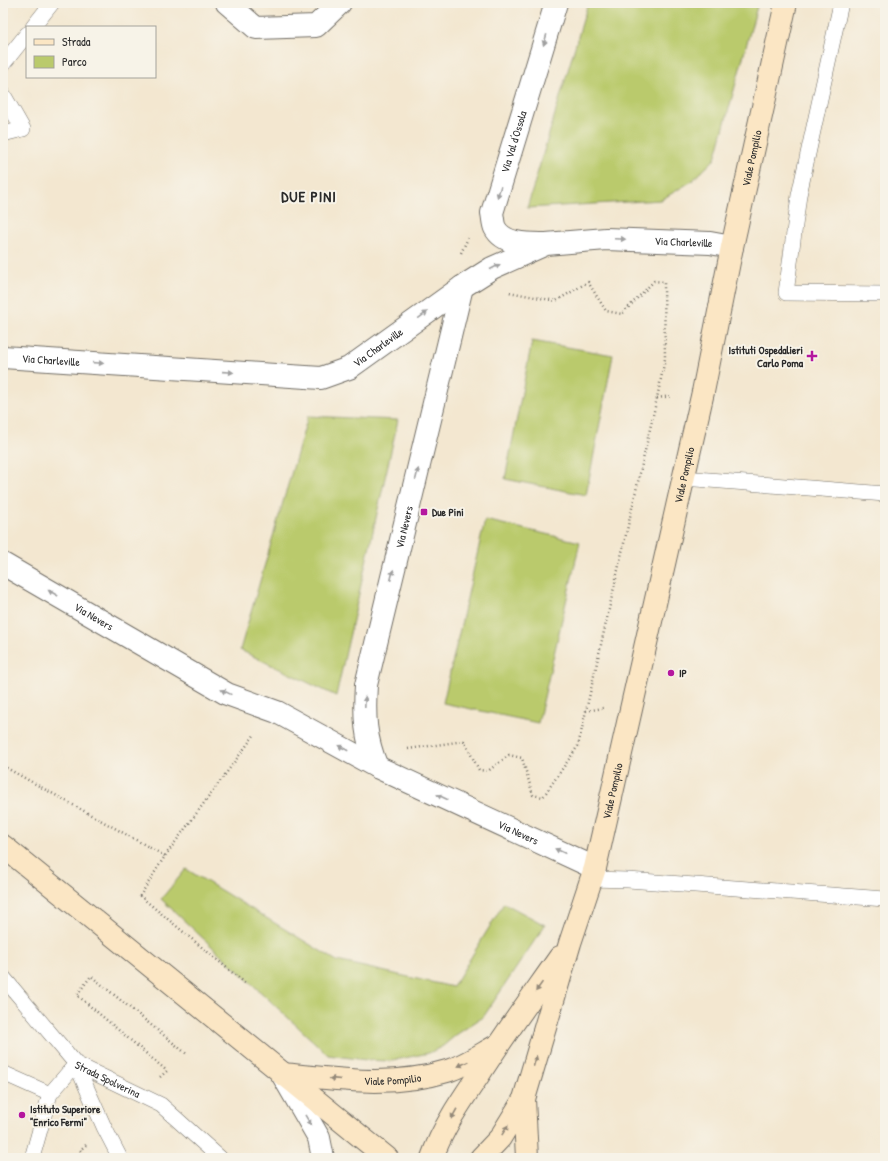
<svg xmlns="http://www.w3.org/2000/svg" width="888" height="1161" font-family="'Patrick Hand',sans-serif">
<rect width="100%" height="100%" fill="#f7f3e8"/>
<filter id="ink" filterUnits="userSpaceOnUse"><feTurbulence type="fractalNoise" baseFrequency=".025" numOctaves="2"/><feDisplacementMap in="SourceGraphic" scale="8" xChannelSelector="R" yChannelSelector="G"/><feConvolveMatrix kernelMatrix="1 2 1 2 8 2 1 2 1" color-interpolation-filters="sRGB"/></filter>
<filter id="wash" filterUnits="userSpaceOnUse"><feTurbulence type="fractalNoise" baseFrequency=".012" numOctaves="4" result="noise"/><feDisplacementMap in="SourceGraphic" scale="16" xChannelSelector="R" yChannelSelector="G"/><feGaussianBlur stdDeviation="0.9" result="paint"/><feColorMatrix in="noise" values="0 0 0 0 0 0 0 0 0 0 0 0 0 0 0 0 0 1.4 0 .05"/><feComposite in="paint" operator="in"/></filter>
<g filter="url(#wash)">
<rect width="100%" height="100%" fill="#f3e7d0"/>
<!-- green -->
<path fill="#baca6c" stroke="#727a4c" d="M588,3H758L715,159L692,181L661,200L527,208Z
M532,341L613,355L586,495L505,479Z
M308,416L398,420L336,696L240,650Z
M485,520L580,542L538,723L443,703Z
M186,869L337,961L453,987L504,903L545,925L484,1016L456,1035L443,1046L429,1053L390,1061L366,1060L328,1055L161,899Z"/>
</g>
<g filter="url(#ink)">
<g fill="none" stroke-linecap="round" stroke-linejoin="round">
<defs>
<g id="lane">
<path d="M841,3L799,195L786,293L885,294"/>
<path d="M33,27L52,3"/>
<path d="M3,64L27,34"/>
<path d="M3,94L23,129L3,134"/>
<path d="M683,478L885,494"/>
<path d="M591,879L628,880L885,899"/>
<path d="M3,977L76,1064L104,1127L120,1158"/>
<path id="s1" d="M76,1064L161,1105L220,1158"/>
<path d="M3,1073L50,1094"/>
<path d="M32,1158L50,1094L76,1064"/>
</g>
<g id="street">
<path d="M227,3L256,28L316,26L340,3"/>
<path id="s2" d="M544,244C529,244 504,245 495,228C493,224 493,217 492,213L556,3"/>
<path id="s3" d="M3,357L321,378L349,368L462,287L492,268L546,244L606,239L710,243L732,247"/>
<path id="s4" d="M3,564L227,694L277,712L377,767L595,868"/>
<path id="s5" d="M377,767C365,738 364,716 366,685L462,287"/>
<path d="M282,1074L319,1138L323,1158"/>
</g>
<g id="secondary">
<path d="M3,846L387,1158"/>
<path id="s6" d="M282,1074C337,1079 392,1088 447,1071C464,1066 480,1055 496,1046"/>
<path d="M524,1099L527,1158"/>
<path d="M432,1158C442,1129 461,1101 478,1076C504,1035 532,997 560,957"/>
<path id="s7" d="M481,1158L500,1138L524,1099L570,943L595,868L703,392L732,247L786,3"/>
</g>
</defs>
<!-- lane casing -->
<use href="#lane" stroke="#716d65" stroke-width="16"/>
<!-- street casing -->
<use href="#street" stroke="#716d65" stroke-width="24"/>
<!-- secondary casing -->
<use href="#secondary" stroke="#716d65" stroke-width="24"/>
<!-- path -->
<path stroke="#716d65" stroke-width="2.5" stroke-dasharray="1 3" stroke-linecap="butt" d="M461,253L468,238
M657,398L672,396
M586,711L603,708
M408,749L464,741L479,770L488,771L509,755L522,758L533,795L543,797L578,746L657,398L665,359L664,282L654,281L622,314L606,311L588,282L556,301L509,292
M3,766L165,856
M245,983L140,896L165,856L255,734
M160,1077L167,1071L77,995L91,976L188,1055
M86,1145L80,1150L87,1158"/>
<!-- lane -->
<use href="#lane" stroke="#fff" stroke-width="15"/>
<!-- street -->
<use href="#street" stroke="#fff" stroke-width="22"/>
<!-- secondary -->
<use href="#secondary" stroke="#fbe6c4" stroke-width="22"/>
</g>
<!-- one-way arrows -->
<defs><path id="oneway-solid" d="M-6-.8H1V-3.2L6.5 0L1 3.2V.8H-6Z"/></defs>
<g fill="#a0a0a0">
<use href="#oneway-solid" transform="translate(545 40) rotate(107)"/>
<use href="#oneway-solid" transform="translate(499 192) rotate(107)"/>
<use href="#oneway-solid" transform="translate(620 239) rotate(2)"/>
<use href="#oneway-solid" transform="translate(495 267) rotate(-27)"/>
<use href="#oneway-solid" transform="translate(423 315) rotate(-36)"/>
<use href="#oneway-solid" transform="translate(98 363) rotate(4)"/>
<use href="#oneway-solid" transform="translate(228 372) rotate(4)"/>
<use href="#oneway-solid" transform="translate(417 474) rotate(-76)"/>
<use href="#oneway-solid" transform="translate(392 575) rotate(-76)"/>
<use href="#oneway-solid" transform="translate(53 593) rotate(-150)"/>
<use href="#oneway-solid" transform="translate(226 692) rotate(-154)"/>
<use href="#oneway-solid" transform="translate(365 702) rotate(-88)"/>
<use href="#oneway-solid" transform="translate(343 748) rotate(-152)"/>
<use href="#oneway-solid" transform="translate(442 797) rotate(-155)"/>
<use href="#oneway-solid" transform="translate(560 851) rotate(-155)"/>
<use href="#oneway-solid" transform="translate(308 1120) rotate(60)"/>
</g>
<g fill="#938878">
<use href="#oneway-solid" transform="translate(539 987) rotate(125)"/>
<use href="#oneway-solid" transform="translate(535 1061) rotate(-74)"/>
<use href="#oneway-solid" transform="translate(463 1064) rotate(154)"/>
<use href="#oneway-solid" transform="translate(335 1079) rotate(-175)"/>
<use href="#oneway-solid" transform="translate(454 1114) rotate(119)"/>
<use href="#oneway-solid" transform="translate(505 1130) rotate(-58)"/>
</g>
</g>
<!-- markers -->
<g fill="#b5179e" stroke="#f7f3e8" stroke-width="1.5">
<path d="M810 350h4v4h4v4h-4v4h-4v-4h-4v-4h4z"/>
<rect x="420" y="508" width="8" height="8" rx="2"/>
<circle cx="671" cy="673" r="4"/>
<circle cx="22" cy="1115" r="4"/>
</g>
<g text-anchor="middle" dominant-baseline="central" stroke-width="4" stroke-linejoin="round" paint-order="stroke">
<!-- street labels -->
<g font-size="11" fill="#2b2b2b" stroke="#f7f3e8">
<text stroke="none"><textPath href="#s2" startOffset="144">Via Val d'Ossola</textPath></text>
<text stroke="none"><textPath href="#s7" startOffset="1042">Viale Pompilio</textPath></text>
<text stroke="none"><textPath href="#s3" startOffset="720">Via Charleville</textPath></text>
<text stroke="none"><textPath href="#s3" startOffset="384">Via Charleville</textPath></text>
<text stroke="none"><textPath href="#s3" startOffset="48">Via Charleville</textPath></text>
<text stroke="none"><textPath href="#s7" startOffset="718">Viale Pompilio</textPath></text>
<text stroke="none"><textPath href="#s5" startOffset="246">Via Nevers</textPath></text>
<text stroke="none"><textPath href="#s4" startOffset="105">Via Nevers</textPath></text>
<text stroke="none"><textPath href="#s7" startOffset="394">Viale Pompilio</textPath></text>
<text stroke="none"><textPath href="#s4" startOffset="582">Via Nevers</textPath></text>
<text stroke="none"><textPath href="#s6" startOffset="111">Viale Pompilio</textPath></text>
<text stroke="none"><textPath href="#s1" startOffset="35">Strada Spolverina</textPath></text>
</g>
<!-- poi labels -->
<g font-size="11" font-weight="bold" fill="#2b2b2b" stroke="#f7f3e8" text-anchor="start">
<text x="803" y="350" text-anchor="end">Istituti Ospedalieri<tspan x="803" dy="13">Carlo Poma</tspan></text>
<text x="432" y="512">Due Pini</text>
<text x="679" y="673">IP</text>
<text x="30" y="1109">Istituto Superiore<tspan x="30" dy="13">"Enrico Fermi"</tspan></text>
</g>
<!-- district labels -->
<g font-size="15" font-weight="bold" letter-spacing="1" fill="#2b2b2b" stroke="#f7f3e8">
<text x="309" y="196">DUE PINI</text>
</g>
</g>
<!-- margin -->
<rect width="888" height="1161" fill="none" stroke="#f7f3e8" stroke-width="16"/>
<!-- legend -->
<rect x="26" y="26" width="130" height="52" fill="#f7f3e8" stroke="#a5a39c"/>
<rect x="34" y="39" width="20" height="6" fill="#fbe6c4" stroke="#a5a39c"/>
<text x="62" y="46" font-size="12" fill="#2b2b2b">Strada</text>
<rect x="34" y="56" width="20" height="12" fill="#baca6c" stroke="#a5a39c"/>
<text x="62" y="66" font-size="12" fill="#2b2b2b">Parco</text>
</svg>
